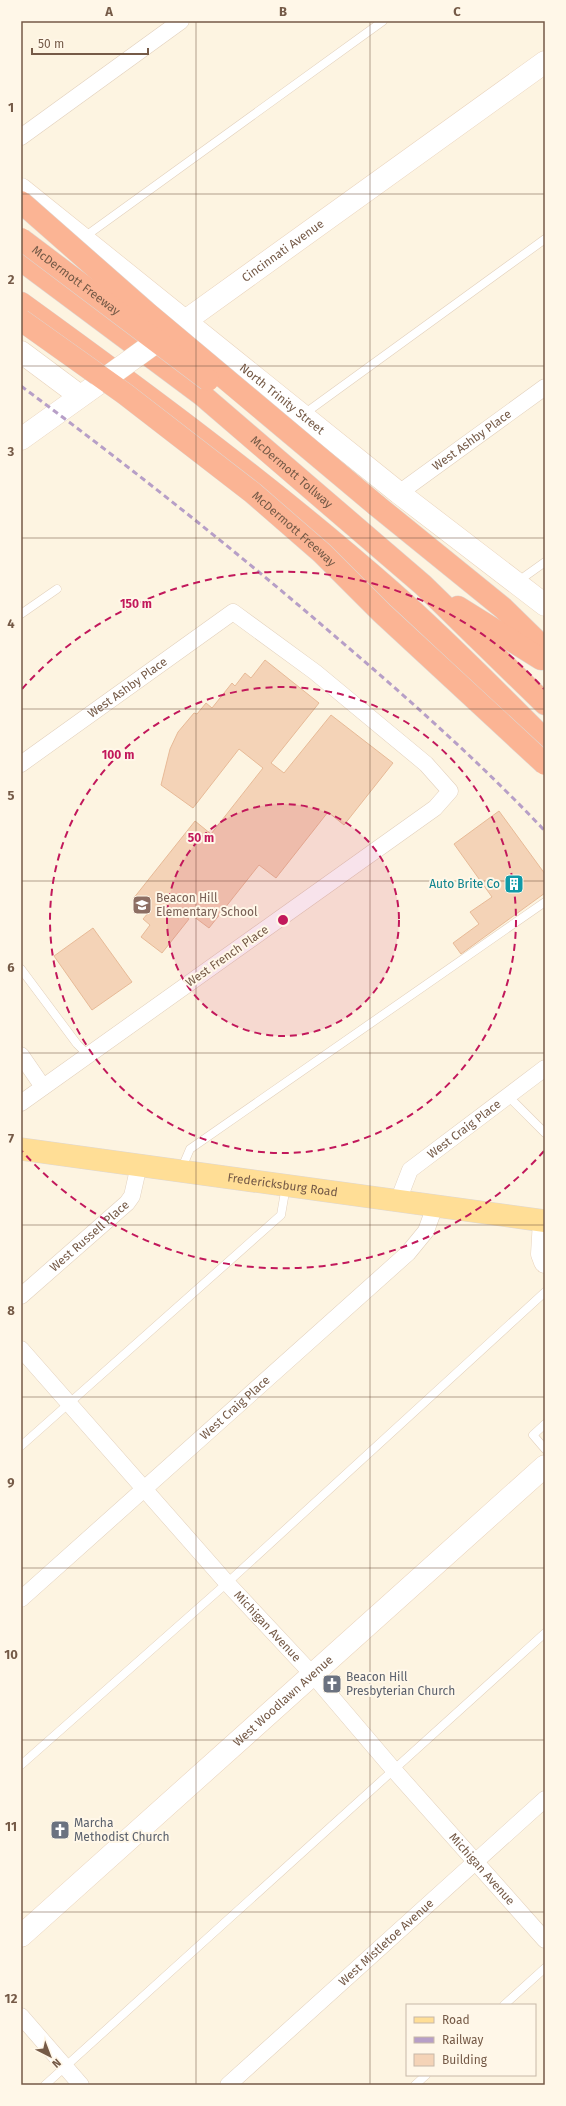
<svg xmlns="http://www.w3.org/2000/svg" width="566" height="2106" font-family="'Fira Sans',sans-serif">
<rect width="100%" height="100%" fill="#fdf4e1"/>
<!-- building -->
<path fill="#f4d3b7" stroke="#e7ba97" d="M265,660L319,703L271,763L284,773L331,715L393,763L344,825L328,812L276,878L259,865L209,928L189,913L186,917L189,919L162,953L141,937L150,925L143,919L149,912L133,899L195,821L211,834L263,768L239,749L193,808L161,785L170,749L178,732L194,713L197,714L206,703L212,708L232,683L235,686L245,673L251,678Z
M499,811L545,874V893L461,954L453,943L479,924L470,912L492,897L454,844Z
M93,928L132,982L92,1010L54,956Z"/>
<g fill="none" stroke-linecap="round" stroke-linejoin="round">
<defs>
<path id="lane" d="M83,238L383,21
M304,414L545,239
M517,582L545,562
M21,614L57,589
M21,969L77,1044L88,1055
M507,1095L545,1133
M181,1170L190,1149L545,902
M545,1424L533,1435L545,1449
M21,1446L281,1215L286,1186
M21,1765L227,1583L545,1292
M504,2005L545,1968
M45,2085L545,1633
M415,2085L426,2075"/>
<g id="street">
<path d="M21,137L181,21"/>
<path id="s1" d="M399,493L545,387"/>
<path id="s2" d="M21,764L233,612L315,672L426,764L450,791L435,808L21,1103"/>
<path d="M21,1055L43,1087"/>
<path id="s3" d="M398,1201L410,1170L545,1068"/>
<path id="s4" d="M21,1296L127,1203L132,1196L139,1165"/>
<path id="s5" d="M21,1349L227,1583L313,1675L393,1769L545,1940"/>
<path id="s6" d="M21,1599L408,1253L426,1231L435,1206"/>
<path d="M21,2016L81,2085"/>
<path id="s7" d="M228,2085L545,1799"/>
</g>
<g id="secondary">
<path id="s8" d="M21,189L399,493L545,605"/>
<path id="s9" d="M174,329L545,62"/>
<path d="M21,352L80,396"/>
<path d="M21,439L102,381"/>
<path d="M544,1221L542,1254L545,1262"/>
<path id="s10" d="M21,1936L545,1466"/>
</g>
<g id="primary">
<path id="s11" d="M21,1149L545,1221"/>
</g>
<g id="highway">
<path id="s12" d="M21,260L202,395L423,585L545,704"/>
<path d="M21,303C148,395 274,488 392,592C445,639 495,690 545,740"/>
<path d="M376,505L503,608L545,649"/>
<path d="M458,607L541,659"/>
</g>
</defs>
<!-- lane casing -->
<use href="#lane" stroke="#e2d0bc" stroke-width="9"/>
<!-- street casing -->
<use href="#street" stroke="#e2d0bc" stroke-width="17"/>
<!-- secondary casing -->
<use href="#secondary" stroke="#e9d3bc" stroke-width="23"/>
<!-- primary casing -->
<use href="#primary" stroke="#ded7d3" stroke-width="23"/>
<!-- highway casing -->
<use href="#highway" stroke="#ded7d3" stroke-width="23"/>
<!-- lane -->
<use href="#lane" stroke="#fff" stroke-width="8"/>
<!-- street -->
<use href="#street" stroke="#fff" stroke-width="16"/>
<!-- secondary -->
<use href="#secondary" stroke="#fff" stroke-width="22"/>
<!-- primary -->
<use href="#primary" stroke="#ffde96" stroke-width="22"/>
<!-- highway -->
<use href="#highway" stroke="#fbb494" stroke-width="22"/>
<!-- rail -->
<path stroke="#b79fc7" stroke-width="3" stroke-dasharray="6 4" stroke-linecap="butt" d="M21,386C122,461 221,539 316,620C395,687 474,756 545,831"/>
<defs>
<path id="secondary-bridge" d="M102,381L160,339"/>
<g id="highway-bridge">
<path d="M21,202L146,312L376,505"/>
<path id="s13" d="M21,239L208,380"/>
<path id="s14" d="M21,320L125,394L253,493L322,553L382,613L545,764"/>
</g>
</defs>
<!-- secondary-bridge casing -->
<use href="#secondary-bridge" stroke="#e9d3bc" stroke-width="23" stroke-linecap="butt"/>
<!-- highway-bridge casing -->
<use href="#highway-bridge" stroke="#ded7d3" stroke-width="23" stroke-linecap="butt"/>
<!-- secondary-bridge -->
<use href="#secondary-bridge" stroke="#fff" stroke-width="22"/>
<!-- highway-bridge -->
<use href="#highway-bridge" stroke="#fbb494" stroke-width="22"/>
</g>
<!-- grid -->
<path fill="none" stroke="#755a47" stroke-width="1" stroke-opacity="0.55" d="M196,21V2085M370,21V2085M21,194H545M21,366H545M21,538H545M21,709H545M21,881H545M21,1053H545M21,1225H545M21,1397H545M21,1568H545M21,1740H545M21,1912H545"/>
<!-- distance rings -->
<circle cx="283" cy="920" r="116" fill="#c2185b" fill-opacity=".12"/>
<g fill="none" stroke="#c2185b" stroke-width="2" stroke-dasharray="7 5">
<circle cx="283" cy="920" r="116"/>
<circle cx="283" cy="920" r="233"/>
<path d="M544 1151A349 349 0 0 1 22 1151M22 689A349 349 0 0 1 544 689"/>
</g>
<!-- icons -->
<defs>
<symbol id="building-square" viewBox="-11 -11 22 22"><rect x="-9" y="-9" width="18" height="18" rx="4" fill="#0f9aa8" stroke="#fff7e8"/><path d="M-4-6H4V6H1V3H-1V6H-4ZM-2.5-4.3h1.7v1.8h-1.7ZM.8-4.3h1.7v1.8H.8ZM-2.5-1h1.7V.8h-1.7ZM.8-1h1.7V.8H.8Z" fill="#fff"/></symbol>
<symbol id="school-square" viewBox="-11 -11 22 22"><rect x="-9" y="-9" width="18" height="18" rx="4" fill="#8d6e63" stroke="#fff7e8"/><path d="M0-5L7-2L0 1L-7-2ZM-4 1L0 2.5L4 1V4Q0 6-4 4Z" fill="#fff"/></symbol>
<symbol id="church-square" viewBox="-11 -11 22 22"><rect x="-9" y="-9" width="18" height="18" rx="4" fill="#6b7280" stroke="#fff7e8"/><path d="M-1.2-6h2.4v3.5h3.3v2.4h-3.3V6h-2.4V-.1h-3.3v-2.4h3.3Z" fill="#fff"/></symbol>
</defs>
<g fill-rule="evenodd">
<use href="#building-square" x="503" y="873" width="22" height="22"/>
<use href="#school-square" x="131" y="894" width="22" height="22"/>
<use href="#church-square" x="321" y="1673" width="22" height="22"/>
<use href="#church-square" x="49" y="1819" width="22" height="22"/>
</g>
<g text-anchor="middle" dominant-baseline="central" stroke-width="4" stroke-linejoin="round" paint-order="stroke">
<!-- street labels -->
<g font-size="12" fill="#755a47" stroke="#fff7e8">
<text stroke="none"><textPath href="#s9" startOffset="134">Cincinnati Avenue</textPath></text>
<text stroke="none"><textPath href="#s13" startOffset="69">McDermott Freeway</textPath></text>
<text stroke="none"><textPath href="#s8" startOffset="335">North Trinity Street</textPath></text>
<text stroke="none"><textPath href="#s1" startOffset="90">West Ashby Place</textPath></text>
<text stroke="none"><textPath href="#s12" startOffset="344">McDermott Tollway</textPath></text>
<text stroke="none"><textPath href="#s14" startOffset="344">McDermott Freeway</textPath></text>
<text stroke="none"><textPath href="#s2" startOffset="131">West Ashby Place</textPath></text>
<text transform="translate(227 956) rotate(-35)">West French Place</text>
<text stroke="none"><textPath href="#s3" startOffset="101">West Craig Place</textPath></text>
<text stroke="none"><textPath href="#s11" startOffset="264">Fredericksburg Road</textPath></text>
<text stroke="none"><textPath href="#s4" startOffset="91">West Russell Place</textPath></text>
<text stroke="none"><textPath href="#s6" startOffset="287">West Craig Place</textPath></text>
<text stroke="none"><textPath href="#s5" startOffset="371">Michigan Avenue</textPath></text>
<text stroke="none"><textPath href="#s10" startOffset="352">West Woodlawn Avenue</textPath></text>
<text stroke="none"><textPath href="#s5" startOffset="695">Michigan Avenue</textPath></text>
<text stroke="none"><textPath href="#s7" startOffset="213">West Mistletoe Avenue</textPath></text>
</g>
<!-- culture labels -->
<g font-size="12" fill="#0d838f" stroke="#fff7e8" text-anchor="end">
<text x="500" y="884">Auto Brite Co</text>
</g>
<!-- education labels -->
<g font-size="12" fill="#785e54" stroke="#fff7e8" text-anchor="start">
<text x="156" y="898">Beacon Hill<tspan x="156" dy="14">Elementary School</tspan></text>
</g>
<!-- worship labels -->
<g font-size="12" fill="#5b616d" stroke="#fff7e8" text-anchor="start">
<text x="346" y="1677">Beacon Hill<tspan x="346" dy="14">Presbyterian Church</tspan></text>
<text x="74" y="1823">Marcha<tspan x="74" dy="14">Methodist Church</tspan></text>
</g>
</g>
<circle cx="283" cy="920" r="6" fill="#c2185b" stroke="#fff7e8" stroke-width="2"/>
<g font-size="12" text-anchor="middle" font-weight="bold" fill="#c2185b" stroke="#fff7e8" stroke-width="4" stroke-linejoin="round" paint-order="stroke">
<text x="136" y="608">150 m</text>
<text x="118" y="759">100 m</text>
<text x="201" y="842">50 m</text>
</g>
<!-- border -->
<rect width="566" height="2106" fill="none" stroke="#fff7e8" stroke-width="44"/>
<!-- legend -->
<rect x="406" y="2004" width="130" height="72" fill="#fff7e8" stroke="#c8b8a8"/>
<rect x="414" y="2017" width="20" height="6" fill="#ffde96" stroke="#c8b8a8"/>
<text x="442" y="2024" font-size="12" fill="#755a47">Road</text>
<rect x="414" y="2037" width="20" height="6" fill="#b79fc7" stroke="#c8b8a8"/>
<text x="442" y="2044" font-size="12" fill="#755a47">Railway</text>
<rect x="414" y="2054" width="20" height="12" fill="#f4d3b7" stroke="#c8b8a8"/>
<text x="442" y="2064" font-size="12" fill="#755a47">Building</text>
<!-- north arrow -->
<g transform="translate(50 2056) rotate(138)" stroke="#fff7e8" stroke-width="3" paint-order="stroke">
<path d="M0-3L7 15L0 10L-7 15Z" fill="#755a47"/>
<text y="-6" font-size="11" font-weight="bold" text-anchor="middle" fill="#755a47">N</text>
</g>
<!-- scale -->
<path d="M32 48v6h116v-6" fill="none" stroke="#755a47" stroke-width="2"/>
<text x="38" y="48" font-size="12" fill="#755a47" stroke="#fff7e8" stroke-width="3" paint-order="stroke">50 m</text>
<rect x="22" y="22" width="522" height="2062" fill="none" stroke="#755a47" stroke-width="1.5"/>
<g font-size="13" text-anchor="middle" font-weight="bold" fill="#755a47">
<text x="109" y="16">A</text>
<text x="283" y="16">B</text>
<text x="457" y="16">C</text>
<text x="11" y="112">1</text>
<text x="11" y="284">2</text>
<text x="11" y="456">3</text>
<text x="11" y="628">4</text>
<text x="11" y="800">5</text>
<text x="11" y="972">6</text>
<text x="11" y="1143">7</text>
<text x="11" y="1315">8</text>
<text x="11" y="1487">9</text>
<text x="11" y="1659">10</text>
<text x="11" y="1831">11</text>
<text x="11" y="2003">12</text>
</g>
</svg>
